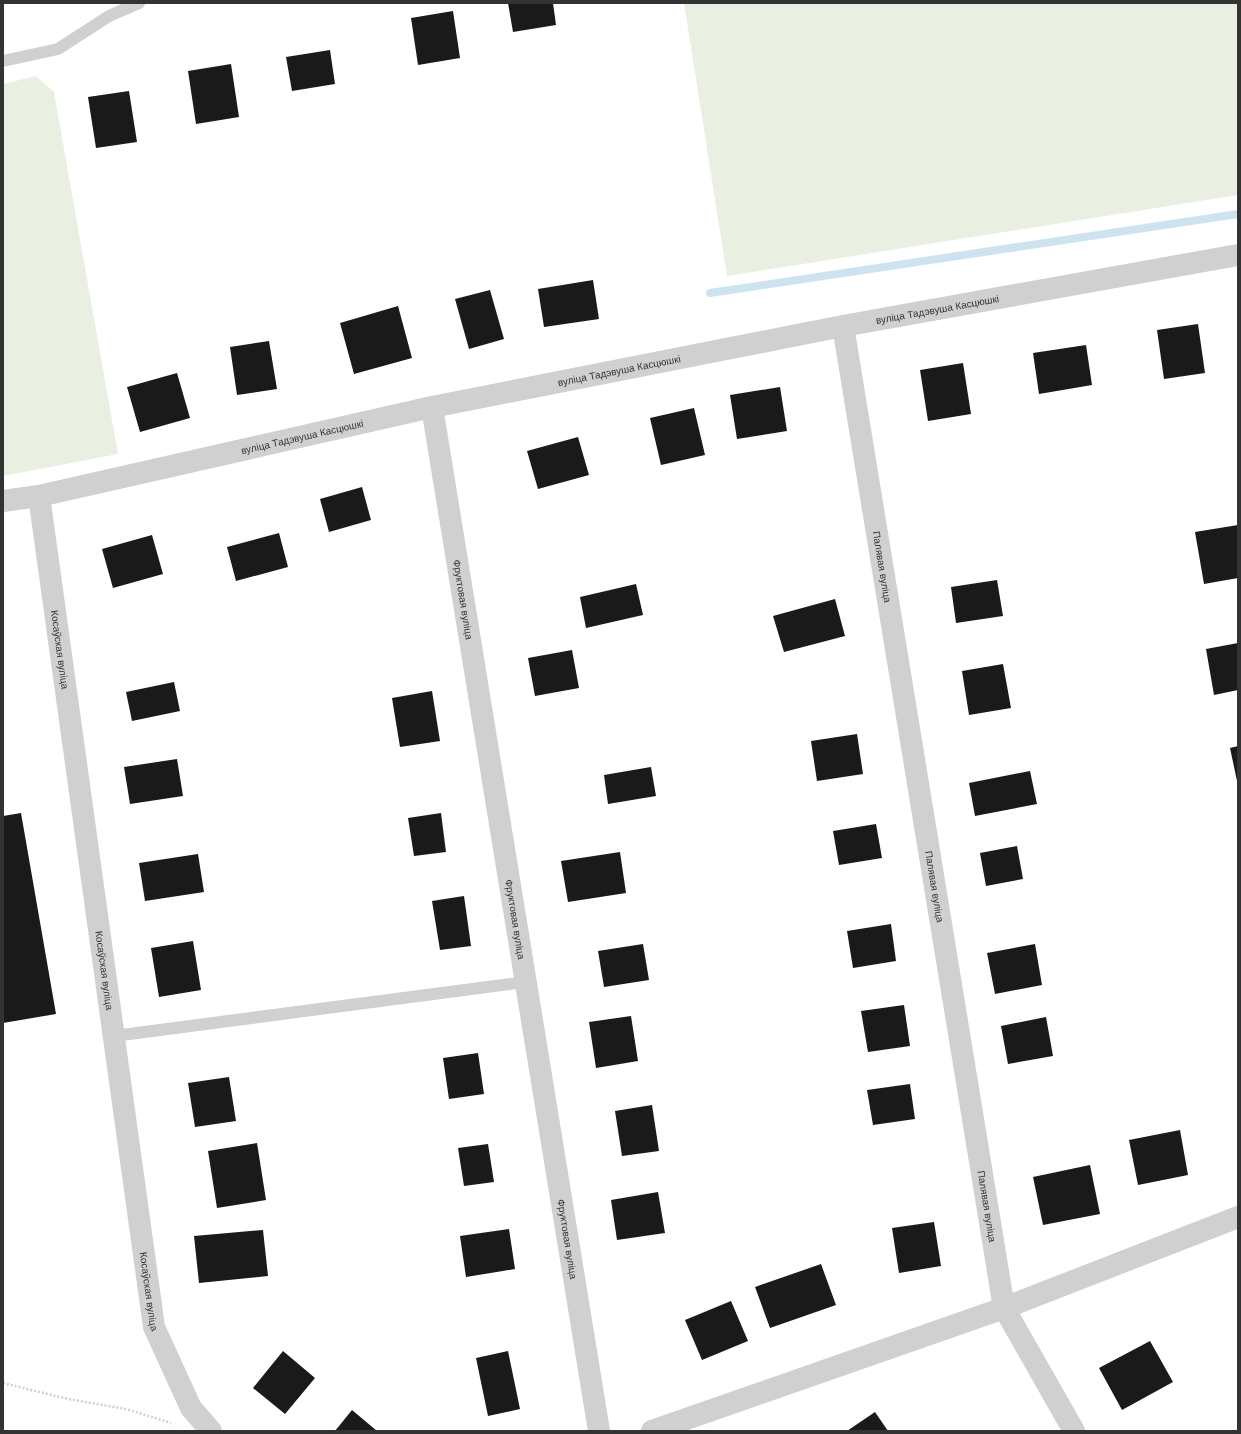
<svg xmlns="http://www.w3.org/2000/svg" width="1241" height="1434" font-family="Helvetica,sans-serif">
<rect width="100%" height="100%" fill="#fff"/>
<!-- green -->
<path fill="#eaf0e1" d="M684,3H1238V195L727,276Z
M36,76L54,92L118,454L3,476V84Z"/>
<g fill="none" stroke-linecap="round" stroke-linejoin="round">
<!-- stream -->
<path stroke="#cde4f0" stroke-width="8" d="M710,293L1238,214"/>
</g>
<!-- building -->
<path fill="#1a1a1a" d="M508,3H553L556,25L513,32Z
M453,11L460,58L418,65L411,18Z
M330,50L335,84L292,91L286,57Z
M231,64L239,117L196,124L188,71Z
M129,91L137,142L96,148L88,97Z
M593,280L599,319L544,327L538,289Z
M490,290L504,339L469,349L455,299Z
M398,306L412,358L354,374L340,323Z
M1198,324L1205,373L1164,379L1157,330Z
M269,341L277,389L237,395L230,347Z
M1086,345L1092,385L1039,394L1033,353Z
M963,363L971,414L928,421L920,370Z
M177,373L190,418L140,432L127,387Z
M780,387L787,431L737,439L730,395Z
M694,408L705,455L661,465L650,418Z
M578,437L589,475L538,489L527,451Z
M362,487L371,520L329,532L320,499Z
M1238,525V578L1204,584L1195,532Z
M279,533L288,567L236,581L227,547Z
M152,535L163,574L113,588L102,549Z
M997,580L1003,616L956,623L951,587Z
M636,584L643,615L586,628L580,597Z
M835,599L845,636L784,652L773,616Z
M1238,643V690L1214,695L1206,649Z
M572,650L579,688L535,696L528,658Z
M1003,664L1011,708L969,715L962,671Z
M174,682L180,711L132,721L126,692Z
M432,691L440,741L400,747L392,698Z
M857,734L863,774L817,781L811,741Z
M1238,746V781H1237L1230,748Z
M177,759L183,796L130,804L124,767Z
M651,767L656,796L608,804L604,775Z
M1030,771L1037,804L975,816L969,783Z
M21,813L56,1014L3,1023V816Z
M441,813L446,852L414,856L408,818Z
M876,824L882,858L839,865L833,831Z
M1017,846L1023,879L986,886L980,853Z
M620,852L626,893L568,902L561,861Z
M198,854L204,892L145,901L139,863Z
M464,896L471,946L440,950L432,901Z
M891,924L896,961L853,968L847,931Z
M193,941L201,990L159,997L151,948Z
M643,944L649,980L604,987L598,951Z
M1035,944L1042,985L995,994L987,953Z
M904,1005L910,1046L868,1052L861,1011Z
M631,1016L638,1061L596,1068L589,1022Z
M1046,1017L1053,1056L1008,1064L1001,1026Z
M478,1053L484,1094L449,1099L443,1058Z
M229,1077L236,1121L195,1127L188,1083Z
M910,1084L915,1119L873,1125L867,1090Z
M652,1105L659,1151L622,1156L615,1111Z
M1180,1130L1188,1175L1138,1185L1129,1140Z
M257,1143L266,1200L217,1208L208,1151Z
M488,1144L494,1182L464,1186L458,1148Z
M1090,1165L1100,1214L1043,1225L1033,1177Z
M658,1192L665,1233L617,1240L611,1200Z
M934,1222L941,1266L899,1273L892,1228Z
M509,1229L515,1269L466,1277L460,1236Z
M263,1230L268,1276L199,1283L194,1236Z
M821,1264L836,1305L770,1328L755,1287Z
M731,1301L748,1341L702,1360L685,1320Z
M1150,1341L1173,1382L1122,1410L1099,1368Z
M283,1351L315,1378L285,1414L253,1388Z
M508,1351L520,1409L488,1416L476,1358Z
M352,1410L377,1431H335Z
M875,1412L888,1431H847Z"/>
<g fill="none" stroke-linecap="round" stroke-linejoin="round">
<!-- path -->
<path stroke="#d0d0d0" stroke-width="2.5" stroke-dasharray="2 2" stroke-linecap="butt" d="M3,1383L68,1399L126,1409L171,1423"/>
<!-- lane -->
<path stroke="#d0d0d0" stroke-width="12" d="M3,61L58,49L109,16L139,3
M114,1036L525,982"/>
<!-- street -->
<g stroke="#d0d0d0" stroke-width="22">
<path id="s1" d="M843,326L1004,1308L1074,1431"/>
<path id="s2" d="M432,407L599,1431"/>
<path id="s3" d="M39,496L154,1327L191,1408L211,1431"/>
<path id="s4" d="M3,501L39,496L432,407L843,326L1238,255"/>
<path d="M652,1431L1004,1308L1238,1217"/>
</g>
</g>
<g text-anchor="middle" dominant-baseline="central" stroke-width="4" stroke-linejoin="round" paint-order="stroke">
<!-- street labels -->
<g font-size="10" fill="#333" stroke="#fff">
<text stroke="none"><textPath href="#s4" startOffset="954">вуліца Тадэвуша Касцюшкі</textPath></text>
<text stroke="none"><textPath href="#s4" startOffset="630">вуліца Тадэвуша Касцюшкі</textPath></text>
<text stroke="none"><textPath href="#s4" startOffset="306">вуліца Тадэвуша Касцюшкі</textPath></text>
<text stroke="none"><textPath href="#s1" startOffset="244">Палявая вуліца</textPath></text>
<text stroke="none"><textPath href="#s2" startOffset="195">Фруктовая вуліца</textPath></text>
<text stroke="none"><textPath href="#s3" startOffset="155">Косаўская вуліца</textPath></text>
<text stroke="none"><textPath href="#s1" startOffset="568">Палявая вуліца</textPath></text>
<text stroke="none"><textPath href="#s2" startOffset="519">Фруктовая вуліца</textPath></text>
<text stroke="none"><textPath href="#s3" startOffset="479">Косаўская вуліца</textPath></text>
<text stroke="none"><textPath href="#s1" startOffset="892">Палявая вуліца</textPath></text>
<text stroke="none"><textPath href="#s2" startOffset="843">Фруктовая вуліца</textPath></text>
<text stroke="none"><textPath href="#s3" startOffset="803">Косаўская вуліца</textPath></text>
</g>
</g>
<!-- border -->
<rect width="1241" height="1434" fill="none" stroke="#333333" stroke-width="8"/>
</svg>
